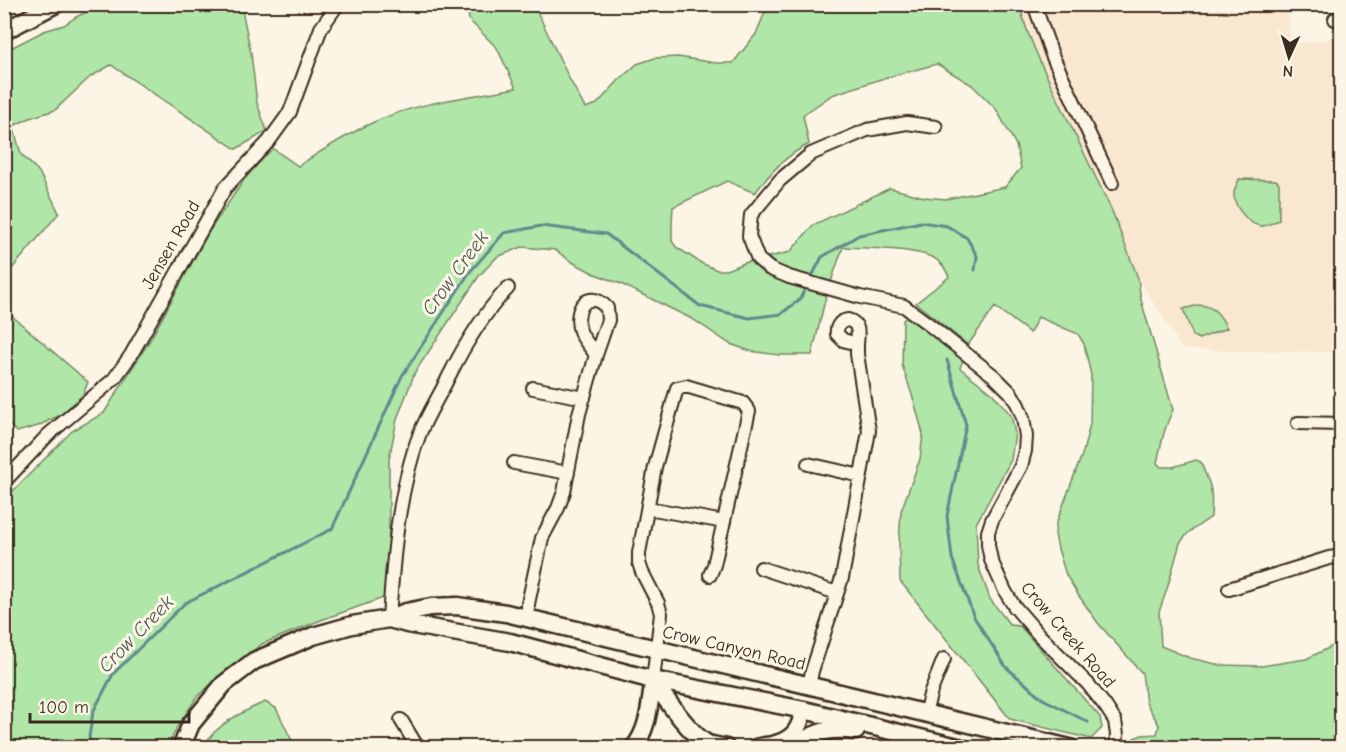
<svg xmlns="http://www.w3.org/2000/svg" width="1346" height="752" font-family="'Comic Neue',sans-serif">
<rect width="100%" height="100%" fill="#fcf5e5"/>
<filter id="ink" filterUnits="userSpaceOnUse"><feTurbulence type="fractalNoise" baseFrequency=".0167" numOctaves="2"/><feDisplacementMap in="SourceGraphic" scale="12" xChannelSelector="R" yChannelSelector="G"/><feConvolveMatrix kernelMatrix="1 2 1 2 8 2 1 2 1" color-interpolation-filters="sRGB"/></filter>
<g filter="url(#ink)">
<!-- built -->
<path fill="#fae7d1" d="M1019,5H1289L1290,44L1336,38L1341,151L1342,202L1333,287L1331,352L1183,350L1138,278L1112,211L1042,66L1028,33Z"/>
<!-- green -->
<path fill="#b0e6a8" stroke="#768863" stroke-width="1.5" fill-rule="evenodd" d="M104,4L241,5L251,53L257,103L267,131L236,149L111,65L90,77L55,110L30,118L13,126L21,154L39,172L59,213L5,277V51L44,31L64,25L76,17Z
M467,5H534L570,80L585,108L597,104L619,80L637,64L655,58L678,57L716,63H733L756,34L768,5H1019L1028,33L1042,66L1112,211L1138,278L1141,300L1173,410C1164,427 1161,445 1157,463L1161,467H1173L1196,460L1201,462C1203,470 1208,478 1210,486C1213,496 1211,507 1211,517L1188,533L1180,543L1167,589L1159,612L1161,646L1190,658L1220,665L1262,666L1306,659L1339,643L1341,634V747H1138L1134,738L1142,735L1157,734L1159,725L1146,703L1142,673L1098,623L1079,596L1066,575L1058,549L1055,534L1056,524L1083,452L1090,424L1091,375L1084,344L1078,334L1038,317L1030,333L995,307L968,345L916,303L949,277C947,272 943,264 938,261C924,248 863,248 843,247L826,296L812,355H779L750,351L730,344L694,320L621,284L595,274L572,262L555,250L522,247L497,257L479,276L415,372L397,419L389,459V596L321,620L262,644L232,666L197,697L177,727L168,747H5L4,500L72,431L104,413L150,340L210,230L244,180L272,148L298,166C323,150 347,134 374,122C418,102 469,97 516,88L497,48L469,20ZM937,64L972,85L996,109L1016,145L1021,168L1005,187L946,199L924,197L890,188L813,225L790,252L744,263L726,270H717L701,263L676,247L672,241V221L673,207L727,181L755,193C771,172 785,156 809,144L803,115L832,95L881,79Z
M1239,179L1276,180L1279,183V220C1273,222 1266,227 1260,226C1248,224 1233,206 1234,193C1234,189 1238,183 1239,179Z
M1199,305C1215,306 1220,315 1227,328L1199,339L1193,336L1183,309Z
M4,309L88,382L83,395L60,415L38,426L17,432L5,421Z
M907,316L963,360L960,368L993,394L1011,415L1015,433L1011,460L976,524L978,565L990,599L1010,625L1020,626L1100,717L1102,728L1091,739L1010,719L900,581L899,543L901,511L920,459L923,434L914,401L902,365L903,320Z
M265,702L276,708L295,747H203C216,724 242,712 265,702Z"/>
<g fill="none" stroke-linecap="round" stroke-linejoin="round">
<!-- stream -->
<path stroke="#618a8d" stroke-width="3" d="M810,280L822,257L859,235L921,222L947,226L967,238L977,256L975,270
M947,360L966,425L947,516L952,558L974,617L1006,667L1043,699L1088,722
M92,748L89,737L93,712L113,674L185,603L332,529L402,376L469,273L504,233L541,226L606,234L700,306L749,318L781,314L800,299L807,285"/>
<defs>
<path id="minor" d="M1034,4L1052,55L1112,183
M1335,19H1342
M936,127L907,123L867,130L811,154L780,180L751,215L749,236L758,259L770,269L789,277L860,297L904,306L927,323L994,376L1011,393L1018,405L1023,418L1026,436L1025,451L1021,466L992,520L988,532V545L991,560L1005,591L1014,606L1040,636L1088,684L1106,707L1115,721L1117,735L1116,748
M848,320C860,323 858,334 857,344L843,340L837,334C836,326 840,321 848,320Z
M533,388L584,398
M1298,423L1342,424
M514,463L568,473
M808,464L861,476
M4,482L48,435L114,379L131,355L225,188L269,141L290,112L321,28L338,4
M648,508L724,522
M761,568L837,593
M1229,589L1329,558L1342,556
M389,619C393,558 398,491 420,433C428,413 440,395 449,376C465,344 483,314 508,288
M528,619V604L542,538L558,508L564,492L579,414L596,355L608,320L607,308C587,287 573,310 580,331C583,340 591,347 596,355
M653,680L661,614L658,603L642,572L639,563V553L655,467L677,388L686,386L743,403L749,411L714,565L710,575
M809,686L812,671L842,578L869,431L857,354V344
M925,714L931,691L944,659
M401,720L418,748"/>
<path id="tertiary" d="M633,748C649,730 650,702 653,680
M755,748C761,745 768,746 774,744C795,739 799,728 804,710"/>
<path id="secondary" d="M4,31L56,4
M389,619L407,624L510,642L653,680L804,710L962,748
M653,680C663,696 692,736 708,744C714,746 720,746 726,748
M181,748L191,724L224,684L254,661L313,636L352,625L389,619L406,612L431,607L457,606L506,613L1070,748
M789,748C818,733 823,727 856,731"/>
</defs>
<!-- minor casing -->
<use href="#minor" stroke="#3b2a1e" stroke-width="16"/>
<!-- tertiary casing -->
<use href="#tertiary" stroke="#3b2a1e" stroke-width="20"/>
<!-- secondary casing -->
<use href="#secondary" stroke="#3b2a1e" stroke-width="21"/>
<!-- minor -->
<use href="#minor" stroke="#fcf5e5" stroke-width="12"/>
<!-- tertiary -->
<use href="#tertiary" stroke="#fcf5e5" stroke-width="15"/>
<!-- secondary -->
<use href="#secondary" stroke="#fcf5e5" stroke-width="16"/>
</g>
</g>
<g text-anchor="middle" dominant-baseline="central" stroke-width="6" stroke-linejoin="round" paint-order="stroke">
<!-- street labels -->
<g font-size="18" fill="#3b2a1e" stroke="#fcf5e5">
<text transform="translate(171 245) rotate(-60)">Jensen Road</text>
<text transform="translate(1068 635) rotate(49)">Crow Creek Road</text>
<text transform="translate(734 648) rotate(13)">Crow Canyon Road</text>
</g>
<!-- water labels -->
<g font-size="20" font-style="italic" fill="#4e5a56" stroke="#fcf5e5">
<text transform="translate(455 273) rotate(-54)">Crow Creek</text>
<text transform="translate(136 634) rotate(-46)">Crow Creek</text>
</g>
</g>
<!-- margin -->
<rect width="1346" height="752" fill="none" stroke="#fcf5e5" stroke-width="24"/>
<rect x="12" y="12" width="1322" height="728" fill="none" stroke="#3b2a1e" stroke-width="2" filter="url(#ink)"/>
<!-- north arrow -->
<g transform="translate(1289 57) rotate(184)" stroke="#fcf5e5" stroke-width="4.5" paint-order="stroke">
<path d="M0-4.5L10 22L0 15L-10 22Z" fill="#3b2a1e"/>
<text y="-9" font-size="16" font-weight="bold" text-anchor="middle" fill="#3b2a1e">N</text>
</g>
<!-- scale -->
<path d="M30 713v9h159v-9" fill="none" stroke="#3b2a1e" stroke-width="3"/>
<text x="39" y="713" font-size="18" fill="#3b2a1e" stroke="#fcf5e5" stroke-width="4.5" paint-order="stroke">100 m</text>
</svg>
